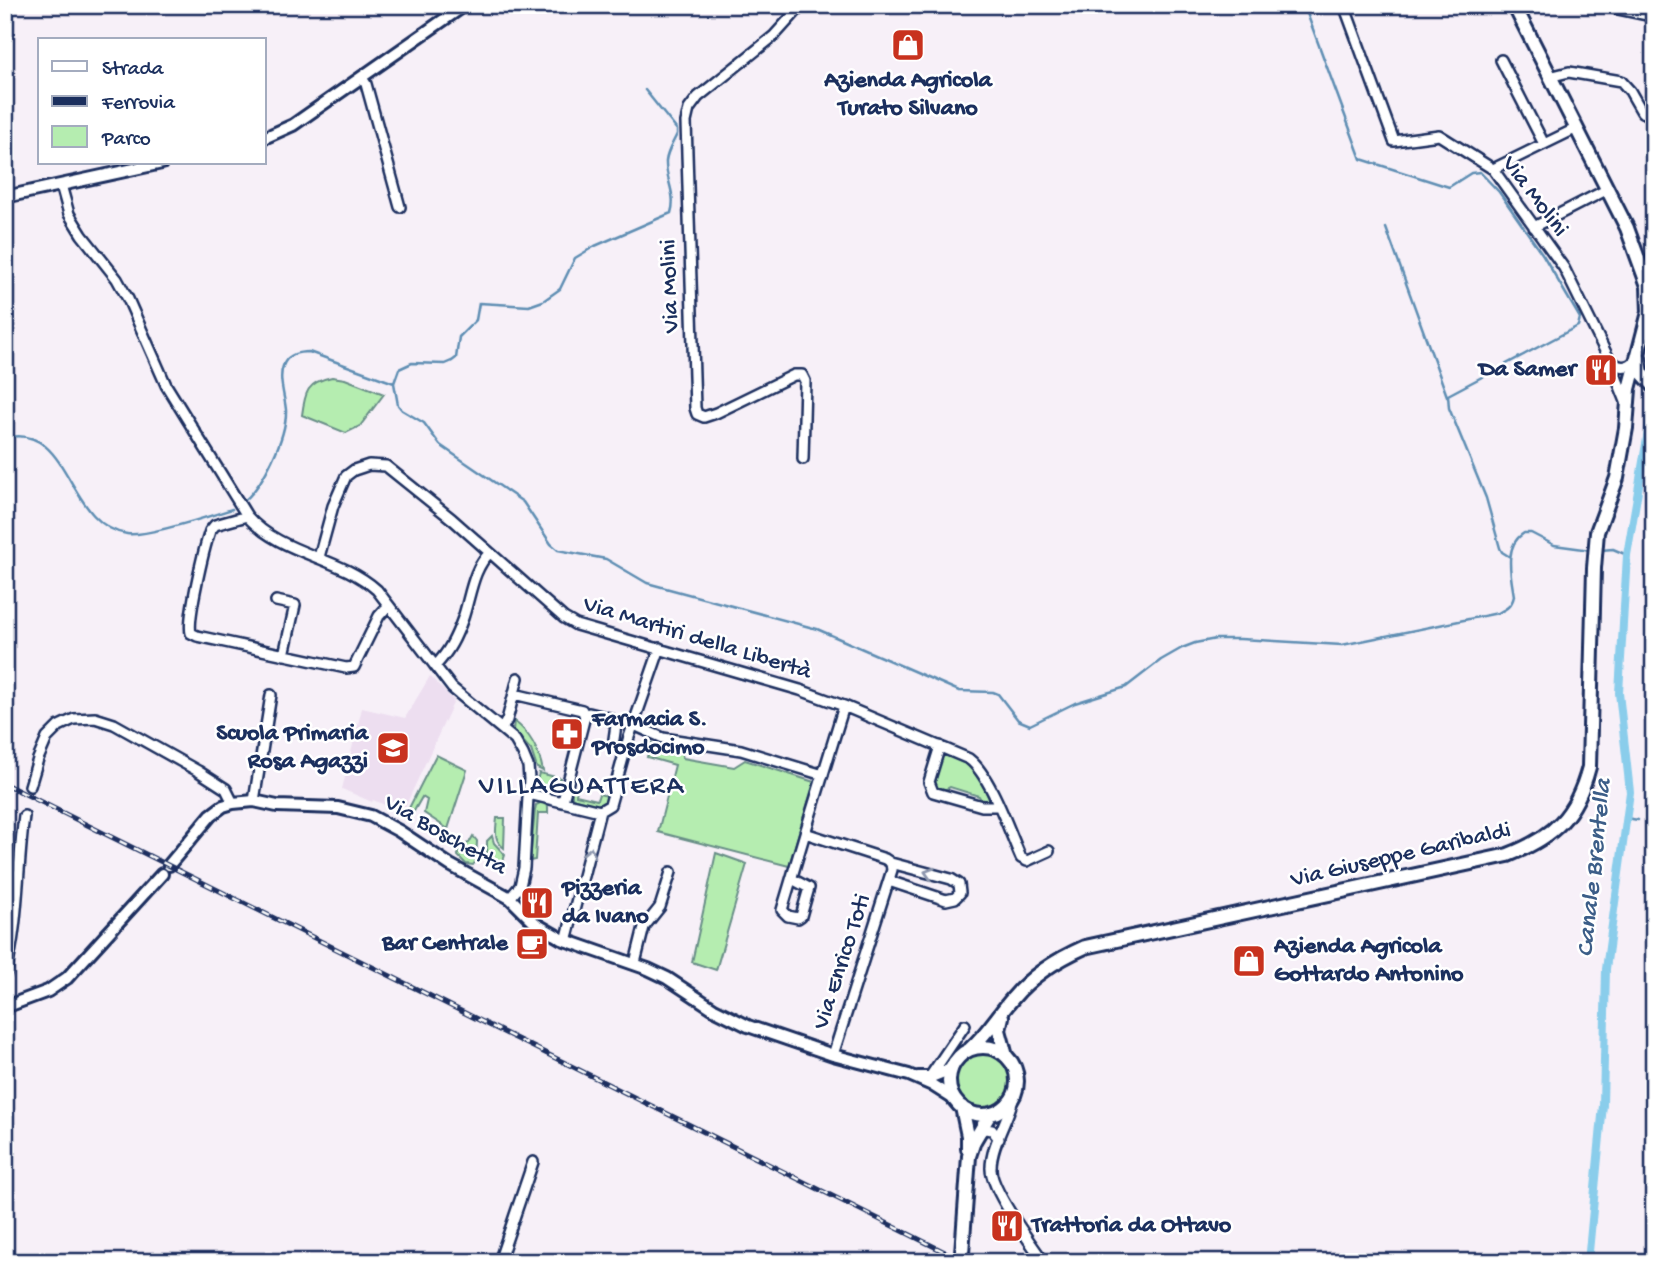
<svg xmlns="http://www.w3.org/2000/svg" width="1659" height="1267" font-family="'Gochi Hand',sans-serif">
<rect width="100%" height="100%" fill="#f7f0f8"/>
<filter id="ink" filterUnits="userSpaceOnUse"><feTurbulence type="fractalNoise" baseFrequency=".0143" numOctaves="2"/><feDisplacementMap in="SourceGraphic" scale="14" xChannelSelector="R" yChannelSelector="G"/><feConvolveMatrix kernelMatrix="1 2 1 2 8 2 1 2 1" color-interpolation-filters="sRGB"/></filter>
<g filter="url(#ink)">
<!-- built -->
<path fill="#eddef0" d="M430,676L454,701L401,816L396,814L397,811L392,808L373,800L372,802L342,789L362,708L405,718Z"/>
<!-- green -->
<path fill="#b5edb0" stroke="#688e87" stroke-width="2" d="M332,377L345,379L384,394L360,426L346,433L302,415C305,392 307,382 332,377Z
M514,721C531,734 539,750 543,771L537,768L531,750L513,730Z
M651,743L681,752L683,758L734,767L745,760L814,782L789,866L658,832L675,765L647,757Z
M436,755L467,770L448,829L424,813L427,800L422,797L414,811L409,808Z
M943,756C970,753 981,779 989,799L987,802L976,801L980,798L979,796L950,787L942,791L936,788L935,776Z
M539,773L560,778L558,787L562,788L560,791C552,794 540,792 536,784Z
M572,787L577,788L576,795L597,800L599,794L607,796L606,802L598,805L575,799L572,797Z
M542,802L548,807V813H538L535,860L530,861L535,810L536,805Z
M497,818H505L504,848C493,840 496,830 497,818Z
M473,836L477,841L476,861L473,865L466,864L458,856L459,847L469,843Z
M492,836L494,843L505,855L502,864L495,867L487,864V841Z
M716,853L747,864L716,970L692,962Z
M953 1081a29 29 0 1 1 58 0a29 29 0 1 1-58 0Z"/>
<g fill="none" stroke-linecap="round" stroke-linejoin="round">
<!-- stream -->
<path stroke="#5e8eb3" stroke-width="2.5" d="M1304,5L1361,159L1449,187L1471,173L1480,172L1499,192L1543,255L1580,318L1578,326L1448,395L1449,408L1486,498L1500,548L1502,552L1510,557
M1386,228L1447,396
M394,383L399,369L412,363L445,364L452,361L456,358L459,337L476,320L479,303L529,306L543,301L560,289L575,258L595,246L671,213C677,194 665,179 666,161C667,151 673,143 677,134V130L645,90
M5,438C71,421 66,525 127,534C147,537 210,516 232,509
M243,502C263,486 287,436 286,410C285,397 278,379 283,366C287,354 298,352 309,352L394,383L398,405L402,410L424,423L440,445L523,502L551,544L558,550L606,559L647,583L817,629L959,691L993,692L998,694L1018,720L1030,725L1075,703L1126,687L1161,660L1182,648L1195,643L1216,639H1240L1342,645L1498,613C1506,609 1512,606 1514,596C1511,576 1503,546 1524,533H1531L1554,545L1591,550
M1601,550L1613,549L1627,555
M1626,818L1638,820"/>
<!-- canal -->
<path stroke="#8acdeb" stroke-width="8" d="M1588,1262L1603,1105L1606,969L1630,792L1619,693L1627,555L1654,397"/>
<defs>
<path id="minor" d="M802,5L774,36L698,97L689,109L686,122L695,408L697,414L704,417L716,413L794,375H802L805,381L803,459
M1344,5L1394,141L1439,135L1493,169L1564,268L1609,359
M1501,60L1544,144
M1549,77L1569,72L1621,81L1630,91L1642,112L1654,116
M362,78L366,84L400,207
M1493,169L1577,128
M61,185L69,214L82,235L117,279L128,299L166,385L247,516C281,555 339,556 377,590L452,688L515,740L523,754L528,766L529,779L524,868L520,886L510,898
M1534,227L1608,189
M1627,404L1609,359C1617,368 1628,370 1636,359
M247,516L215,525L210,531C204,548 187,619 191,633L197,636L346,668L354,667L379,616L388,606
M319,557L333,506L346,476L354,470L369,465L386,466L452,519L564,618L576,625L800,690L844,706L969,759C991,776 1009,831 1021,858L1027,861L1049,851
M276,601L295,605L284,655
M435,666C449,652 456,637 463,618C470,598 473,567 490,553
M514,694L582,710L585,716L563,801
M585,716L589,713L609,718L616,725L614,739
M634,725L663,738L741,750L823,775
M502,729L507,720L518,678
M940,746L929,782L933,792L982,806H998
M30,786L38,759L47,738L59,726L74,719L95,718L114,724L198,771L226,789L233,803
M529,794L600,811L610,805L628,740L660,648
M254,801L271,695
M5,875H17
M792,879L809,888L801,916L798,918L788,916L782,910L805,833
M889,881L946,900L955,898L960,893L959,884L951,879L891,863
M566,941L600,811
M635,963L644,927L660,907L671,872
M5,976C19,924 17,869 24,816
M833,1055L892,870L891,863L885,859L805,833L844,706
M927,1081L965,1025
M1015,1091C1011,1116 991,1143 991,1168C990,1188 1031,1244 1044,1262
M979,1132L985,1129L992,1130L999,1139
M499,1262L533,1162"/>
<path id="tertiary" d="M264,138L293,125L465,5
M5,197L162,163
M169,865L211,815L223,806L233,803L254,801L277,806L338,808L371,816L399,831L450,865L510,898L536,924L562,939L648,969L667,978L714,1009L748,1026L833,1055L909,1075L932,1085L954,1099
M5,1007L48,991L67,978L162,874
M918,1077H931L951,1069"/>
<path id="secondary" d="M1639,358L1642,373L1654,386
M1002,1017L999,1030L1006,1056
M949 1081a34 34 0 1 1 68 0a34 34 0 1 1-68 0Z
M970,1049C987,1034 998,1015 1013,998C1032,975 1058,959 1085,947L1508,855C1554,837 1576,816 1589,767L1594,568L1597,532L1617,478L1626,428L1629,389L1649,312L1648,286L1627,228L1514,5
M962,1107L968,1136V1149
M962,1253L969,1156L974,1141L990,1114"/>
<path id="motorway" d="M1616,5L1654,13"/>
</defs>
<!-- minor casing -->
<use href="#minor" stroke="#1b2f5e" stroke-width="14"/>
<!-- tertiary casing -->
<use href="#tertiary" stroke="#1b2f5e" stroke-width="16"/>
<!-- secondary casing -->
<use href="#secondary" stroke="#1b2f5e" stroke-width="18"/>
<!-- motorway casing -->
<use href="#motorway" stroke="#1b2f5e" stroke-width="21"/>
<!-- minor -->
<use href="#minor" stroke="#fff" stroke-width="9"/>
<!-- tertiary -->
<use href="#tertiary" stroke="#fff" stroke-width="10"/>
<!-- secondary -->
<use href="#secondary" stroke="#fff" stroke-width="12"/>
<!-- motorway -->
<use href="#motorway" stroke="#fff" stroke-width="16"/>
<defs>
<path id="rail" d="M5,784L965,1262"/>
</defs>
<!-- rail casing -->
<use href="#rail" stroke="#1b2f5e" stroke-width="5"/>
<!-- rail -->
<use href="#rail" stroke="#fff" stroke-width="2.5" stroke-dasharray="8" stroke-linecap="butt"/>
</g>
<!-- one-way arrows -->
<defs><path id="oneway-chevron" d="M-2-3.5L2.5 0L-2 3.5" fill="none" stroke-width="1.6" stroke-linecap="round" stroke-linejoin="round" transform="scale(1.75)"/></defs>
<g stroke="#8d97ae">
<use href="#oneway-chevron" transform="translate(590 852) rotate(-76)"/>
<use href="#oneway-chevron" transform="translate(929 873) rotate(-163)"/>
</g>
</g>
<!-- icons -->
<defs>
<symbol id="shop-square" viewBox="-11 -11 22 22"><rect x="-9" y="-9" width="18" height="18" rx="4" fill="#c8321e" stroke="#fff"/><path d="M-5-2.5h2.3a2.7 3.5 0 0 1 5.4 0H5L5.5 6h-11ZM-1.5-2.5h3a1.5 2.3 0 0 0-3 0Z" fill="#fff"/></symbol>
<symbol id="restaurant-square" viewBox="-11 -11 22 22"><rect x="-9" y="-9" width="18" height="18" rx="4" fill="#c8321e" stroke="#fff"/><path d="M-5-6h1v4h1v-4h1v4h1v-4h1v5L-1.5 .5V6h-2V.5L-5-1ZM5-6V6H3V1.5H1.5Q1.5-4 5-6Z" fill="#fff"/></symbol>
<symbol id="pharmacy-square" viewBox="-11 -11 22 22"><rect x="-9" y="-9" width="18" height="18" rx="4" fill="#c8321e" stroke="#fff"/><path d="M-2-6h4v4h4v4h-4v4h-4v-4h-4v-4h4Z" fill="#fff"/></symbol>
<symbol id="school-square" viewBox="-11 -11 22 22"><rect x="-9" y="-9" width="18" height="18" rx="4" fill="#c8321e" stroke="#fff"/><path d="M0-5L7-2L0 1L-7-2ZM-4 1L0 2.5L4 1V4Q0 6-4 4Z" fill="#fff"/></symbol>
<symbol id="cafe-square" viewBox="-11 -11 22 22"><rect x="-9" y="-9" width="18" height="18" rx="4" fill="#c8321e" stroke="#fff"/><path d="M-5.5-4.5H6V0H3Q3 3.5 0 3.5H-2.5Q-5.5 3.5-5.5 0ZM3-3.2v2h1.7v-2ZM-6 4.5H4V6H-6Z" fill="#fff"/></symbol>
</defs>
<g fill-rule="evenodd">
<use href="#shop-square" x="889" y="26" width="38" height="38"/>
<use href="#restaurant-square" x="1582" y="351" width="38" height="38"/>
<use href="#pharmacy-square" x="548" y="715" width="38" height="38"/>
<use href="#school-square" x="374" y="729" width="38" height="38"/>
<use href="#restaurant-square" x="518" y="884" width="38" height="38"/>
<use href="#cafe-square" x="513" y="925" width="38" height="38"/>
<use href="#shop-square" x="1230" y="942" width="38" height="38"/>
<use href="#restaurant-square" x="988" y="1207" width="38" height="38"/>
</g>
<g text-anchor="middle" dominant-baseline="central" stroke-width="5" stroke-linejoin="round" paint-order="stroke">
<!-- poi labels -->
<g font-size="24" font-weight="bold" fill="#1b2f5e" stroke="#fff" text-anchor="start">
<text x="908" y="81" text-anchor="middle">Azienda Agricola<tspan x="908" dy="28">Turato Silvano</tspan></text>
<text x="1576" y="370" text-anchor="end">Da Samer</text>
<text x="592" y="720">Farmacia S.<tspan x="592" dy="28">Prosdocimo</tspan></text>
<text x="368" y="734" text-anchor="end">Scuola Primaria<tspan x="368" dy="28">Rosa Agazzi</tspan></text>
<text x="562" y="889">Pizzeria<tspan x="562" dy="28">da Ivano</tspan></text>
<text x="508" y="944" text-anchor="end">Bar Centrale</text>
<text x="1274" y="947">Azienda Agricola<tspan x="1274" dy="28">Gottardo Antonino</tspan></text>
<text x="1032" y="1226">Trattoria da Ottavo</text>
</g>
<!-- street labels -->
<g font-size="24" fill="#1b2f5e" stroke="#fff">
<text transform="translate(1534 197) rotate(53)">Via Molini</text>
<text transform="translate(671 286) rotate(-92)">Via Molini</text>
<text transform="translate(697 639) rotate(17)">Via Martiri della Libertà</text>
<text transform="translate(445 836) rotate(30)">Via Boschetta</text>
<text transform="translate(1401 856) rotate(-13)">Via Giuseppe Garibaldi</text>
<text transform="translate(843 962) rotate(-72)">Via Enrico Toti</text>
</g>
<!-- water labels -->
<g font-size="26" font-style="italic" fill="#3c5e88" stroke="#fff">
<text transform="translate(1596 868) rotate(-84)">Canale Brentella</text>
</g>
<!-- quarter labels -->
<g font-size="28" letter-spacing="2" fill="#1b2f5e" stroke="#fff">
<text x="582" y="787">VILLAGUATTERA</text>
</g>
</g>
<!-- margin -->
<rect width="1659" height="1267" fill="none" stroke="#fff" stroke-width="28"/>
<rect x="14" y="14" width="1631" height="1239" fill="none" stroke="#1b2f5e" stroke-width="2.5" filter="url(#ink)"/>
<!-- legend -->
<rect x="38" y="38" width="228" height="126" fill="#ffffff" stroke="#a4acbf" stroke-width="2"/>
<rect x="52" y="61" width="35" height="10" fill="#ffffff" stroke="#a4acbf" stroke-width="2"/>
<text x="102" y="74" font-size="21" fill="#1b2f5e">Strada</text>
<rect x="52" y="96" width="35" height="10" fill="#1b2f5e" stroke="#a4acbf" stroke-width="2"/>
<text x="102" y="108" font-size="21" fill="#1b2f5e">Ferrovia</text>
<rect x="52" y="126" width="35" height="21" fill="#b5edb0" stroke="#a4acbf" stroke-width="2"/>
<text x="102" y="144" font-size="21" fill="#1b2f5e">Parco</text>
</svg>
